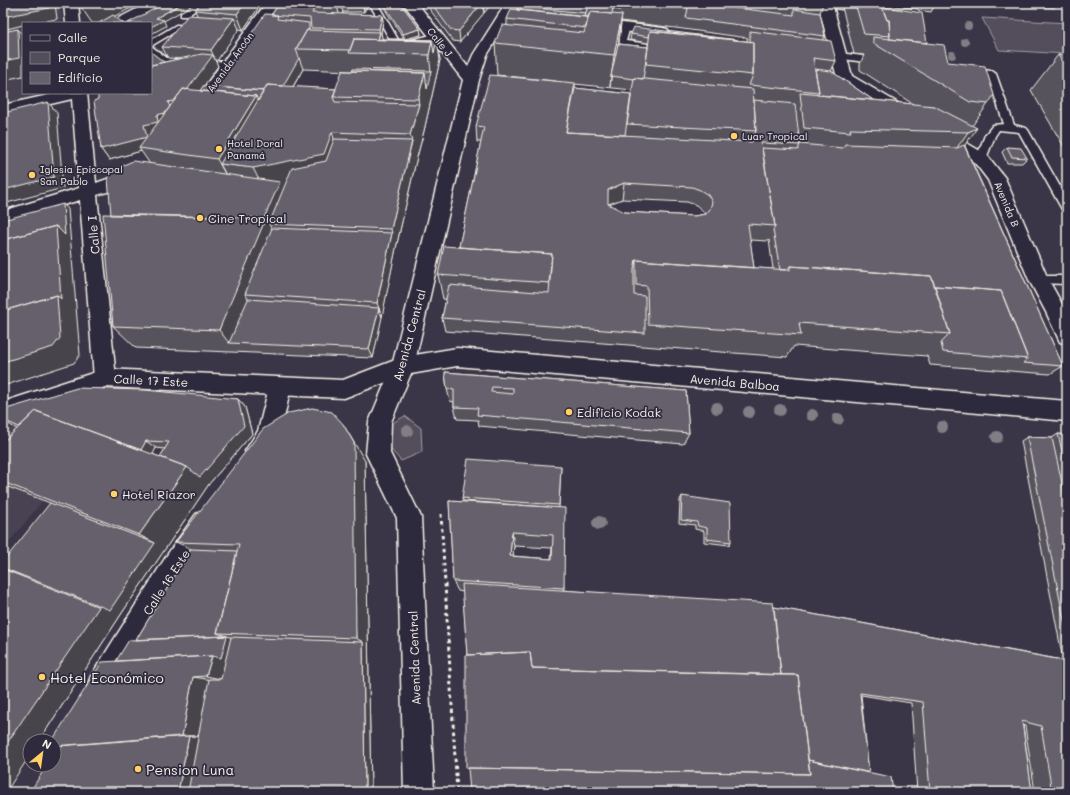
<svg xmlns="http://www.w3.org/2000/svg" width="1070" height="795" font-family="Mali,sans-serif">
<rect width="100%" height="100%" fill="#3b3647"/>
<filter id="ink" filterUnits="userSpaceOnUse"><feTurbulence type="fractalNoise" baseFrequency=".025" numOctaves="2"/><feDisplacementMap in="SourceGraphic" scale="8" xChannelSelector="R" yChannelSelector="G"/><feConvolveMatrix kernelMatrix="1 2 1 2 8 2 1 2 1" color-interpolation-filters="sRGB"/></filter>
<g filter="url(#ink)">
<!-- built -->
<path fill="#484352" d="M3,3H61L62,23H23V93H49L3,103Z
M14,427L53,442L43,500L3,550V431Z"/>
<!-- green -->
<path fill="#534e5c" stroke="#a4a0a2" d="M982,18L1067,23V54L999,50Z
M405,416L421,428L422,452L401,461L388,446L387,426Z"/>
<!-- water -->
<path fill="#78747b" stroke="#aaa6a7" d="M989,3H1052L1055,8L990,4Z"/>
<g fill="none" stroke-linecap="round" stroke-linejoin="round">
<defs>
<path id="lane" d="M196,3H206L187,16H181V12Z
M369,3H377L400,43L435,34L439,36L438,38L401,48H395Z
M176,25H179L183,27L151,46V40Z
M623,25H629L630,27L626,41L657,45L661,48L657,51L618,45L617,43Z
M151,46L167,58L228,62L232,65L228,68L165,63L151,53Z
M839,53L879,58L883,61L879,64L836,58L835,56L836,54Z
M970,69L992,71L996,74L1014,125L1026,128L1028,130L1067,199V212L1063,211L1019,132L999,130L995,136L985,161H977L976,159L985,135L993,125L1004,124L988,76L967,74L966,72L967,70Z
M1039,276H1067V284L1035,283L1033,280L1035,277Z"/>
<path id="street" d="M64,3H78L80,23H66Z
M148,3H165L163,6L130,23H113L115,20Z
M266,3H280L201,114L195,116L189,114L187,111L189,108Z
M403,3H417L468,67L473,55L506,3H520L487,55L479,80L414,366L391,422L390,453L421,517L434,792H404L397,518L366,454L369,422L392,366L463,80Z
M820,3H857L877,6L879,9L877,12L872,13L827,7L822,6Z
M591,19L662,28L667,29L669,32L667,35L662,36L586,26L584,23L586,20Z
M57,93H87L96,183L136,169L142,171L145,175C138,186 110,191 97,195L116,378L113,384L105,387L97,384L94,378L80,200L3,223V211L79,188L72,99L3,115V105Z
M280,378L288,380L291,387C285,410 281,452 257,462L249,458L245,451L258,431L269,387L272,380Z
M205,511L214,514L217,523L214,532L187,570L111,696L101,700L91,696L87,686L91,676L169,552L196,514Z"/>
<path id="secondary" d="M818,3H832L852,76L915,113L917,116L915,119L909,121L903,119L840,81L837,78Z
M942,131L948,132L987,155L1005,178L1048,279L1067,313V344L1060,342L1046,312L1029,280L988,180L975,163L936,140L934,136L936,132Z
M457,348L1067,401V421L457,366L405,375L344,398L105,387L3,422V402L105,369L343,380L403,357Z"/>
</defs>
<!-- lane casing -->
<use href="#lane" stroke="#f4f1e8" stroke-width="3"/>
<!-- street casing -->
<use href="#street" stroke="#f4f1e8" stroke-width="3"/>
<!-- secondary casing -->
<use href="#secondary" stroke="#f4f1e8" stroke-width="3"/>
<!-- path -->
<path stroke="#f4f1e8" stroke-width="3" stroke-dasharray="3.5 3.5" stroke-linecap="butt" d="M441,514L457,792"/>
<!-- lane -->
<use href="#lane" fill="#2f2a3d" fill-rule="evenodd"/>
<!-- street -->
<use href="#street" fill="#2f2a3d" fill-rule="evenodd"/>
<!-- secondary -->
<use href="#secondary" fill="#2f2a3d" fill-rule="evenodd"/>
</g>
<!-- trees -->
<g fill="#827e85">
<circle cx="968" cy="26" r="4"/>
<circle cx="965" cy="42" r="4"/>
<circle cx="952" cy="55" r="4"/>
<circle cx="717" cy="408" r="6"/>
<circle cx="780" cy="410" r="6"/>
<circle cx="749" cy="412" r="6"/>
<circle cx="812" cy="415" r="6"/>
<circle cx="838" cy="419" r="6"/>
<circle cx="942" cy="427" r="6"/>
<circle cx="407" cy="431" r="6"/>
<circle cx="997" cy="437" r="6"/>
<circle cx="599" cy="523" r="7"/>
</g>
<!-- wall -->
<path fill="#57535d" stroke="#f4f1e8" fill-rule="evenodd" d="M201,3H262L243,30L239,29L216,62L218,66L204,86L214,87L277,7L276,3H368L364,12H343L342,14L382,15L383,21L381,33L382,39H404L381,3H400L420,29L421,35L405,39L437,40L440,60L424,131L416,161L396,248L373,358L136,348L113,326L111,215L150,164L141,151L109,160L101,149L98,99L164,62L180,59L168,58L162,47L197,15L195,10ZM303,69L352,71L336,89L293,87Z
M425,3H492L460,42L453,41Z
M528,3H823L820,13L825,36L823,40L836,61L831,71L873,100L913,104L860,70V64L864,55L854,54L842,7L844,3H936L931,12L918,10V9L886,5L885,7L948,62L988,104L972,126L965,146L1063,366L1050,374L930,365L927,356L794,346L787,357L445,331L442,318L446,299H443L438,275L459,247L481,142H477L476,126L556,81L497,75L495,43L507,25V19L517,10L528,7ZM621,21L683,29L748,38L747,41L631,34L630,40L648,43V47L619,44ZM575,84L632,90L631,94L575,88ZM622,199L687,202L696,205L703,211L705,214L694,216L624,212L609,204ZM750,240L768,241L769,240L773,269L754,268Z
M941,3H963L961,7L944,5V3Z
M1058,55L1067,56V152L1031,90Z
M1007,147L1027,158L1022,163H1007L1002,152Z
M445,372L686,391L689,433L683,444L479,426L478,420L457,419L454,407V402L450,401L447,389Z
M238,399L245,407L252,434L209,484L122,613L39,741H30L3,569L20,574L50,503L3,485V442L17,429L3,421V410ZM156,448L165,449L160,457L152,454Z
M1058,434L1067,435V792H1035L1025,726L1023,725L1032,792H917L911,703L861,695L869,773L893,792L467,655L463,592L458,591L453,581L449,501L548,507L463,501L462,498L561,466L559,508L564,588L563,590L774,607L1063,660L1021,441L1027,437L1052,438ZM514,546L552,548L551,559L513,556Z
M365,461L371,792L58,746H54L116,661L136,640L191,549L176,542Z
M682,496L731,542L729,545L704,542V531L695,529V525L679,523L680,500Z"/>
<!-- shaded-wall -->
<path fill="#47444c" stroke="#f4f1e8" d="M49,3H55L57,19L35,23H23V25L3,30V17Z
M89,3H141L101,23H92L81,7Z
M183,3H196L164,21L166,26L151,34V27L156,18Z
M245,3H262L243,30L237,14Z
M339,3H347L341,6L343,12L340,17L337,6Z
M364,3H368L364,12L363,7Z
M482,3H483L484,13L460,42L459,31Z
M483,3H492L484,13Z
M382,15L383,21L381,33L385,51L378,39L380,34L379,29Z
M622,15L618,47L611,76L610,87L614,55Z
M234,18L239,29L216,62L211,50Z
M18,29L23,36V76L3,80V61Z
M420,29L421,35L405,39L403,34Z
M437,40L440,60L424,131L416,161L396,248L382,317L377,303L392,233L391,229L412,141L410,135L419,104L418,99L425,73L431,71L429,55L432,41Z
M213,55L218,66L186,111L139,148L141,151L109,160L101,149L144,125L157,115Z
M299,58L303,69L247,167L220,164L234,190L217,159L256,96Z
M48,102L57,113L63,188L3,204V190Z
M977,128L958,155L949,159L968,132Z
M332,132L340,159L269,224L279,243L245,294L254,308L229,343L219,330L266,194L253,168Z
M624,183L622,199L606,205L608,190Z
M63,204L68,209L80,355L74,363L3,386V335L56,226Z
M379,308L382,317L373,358L369,349Z
M238,399L245,407L252,434L209,484L122,613L39,741H30V755L6,792H3V569L28,577L155,543L139,535L187,467Z
M343,424L365,461L371,792H365L363,642L356,638Z
M146,441L156,448L149,462L138,454Z
M512,532L514,546L512,567L510,556Z
M227,636L240,640L230,681L206,676L212,656Z
M193,677L219,681L209,736H182Z
M189,736H209L199,792H178Z"/>
<!-- building -->
<path fill="#65616c" stroke="#f4f1e8" fill-rule="evenodd" d="M3,3H49V8L3,17Z
M81,3H89L81,7Z
M165,3H183L156,18L164,20L151,27V23H128Z
M201,3H245L237,14L195,10Z
M299,3H339L337,6Z
M343,3H364L363,7L341,6Z
M383,3H400L420,29L403,34Z
M431,3H482L459,31L451,30Z
M563,3H581V5Z
M593,3H621L620,10L613,9V7L593,5Z
M689,3H695L794,15V9L820,13L825,36L686,18Z
M855,3H881L887,20H889L890,36L864,34Z
M921,3H936L934,6L921,4Z
M588,4L613,7L612,14L590,12L588,17H585Z
M277,7L314,9L312,13L382,15L379,29L311,28L310,18L271,15Z
M527,7L586,13L585,17L517,10Z
M885,7L922,13L927,43L889,39L890,36L889,20H887L883,10Z
M511,9L588,17L586,28L507,19Z
M590,12L622,15L614,55L495,43L502,25L584,33Z
M265,14L278,15L277,19L309,23V30H307L296,49L299,58L283,86L267,85L264,91L214,87Z
M113,15L123,23H99Z
M188,15L234,18L211,50L162,47Z
M634,27L738,40L650,31L649,37L631,34Z
M18,29L19,58L3,61V32Z
M307,30L380,32L378,39L437,40L434,53L432,41L354,39L350,50L296,49Z
M650,31L753,42V75L646,64Z
M750,31L831,41L836,61L813,58L819,92L749,85L753,75V42L750,41Z
M873,37L944,45L948,62L985,66L994,95L988,104L970,102L873,43Z
M354,39L432,41L429,55L349,53Z
M618,44L648,47L643,79L634,78V79L611,76Z
M151,52L164,62L151,65Z
M202,54L213,55L187,90L183,89L174,101L168,102L170,107L165,113L157,115L158,122L144,125L147,137L101,149L94,101L98,99V93H151V65Z
M1058,55L1067,56V70Z
M353,69L431,71L427,89L425,73L352,71Z
M815,69L831,71L873,100L817,95L819,92Z
M342,71L425,73L418,99L333,97Z
M490,75L575,83L566,132L752,142L756,131L754,100L795,104L800,145L761,143L775,226L748,224L754,268L636,260L634,269V295L645,296V333L442,318L449,285L549,293L552,254L459,247L484,127L476,126ZM624,183L692,187L700,190L708,195L712,202L710,209L706,214L694,216L624,212L608,204V190Z
M634,78L753,89L756,131L627,124Z
M267,85L336,89L333,97L335,102L419,104L410,135L332,132L324,154L253,168L220,164Z
M203,86L264,91L258,101L256,96L200,91Z
M575,88L631,94L625,135L566,132Z
M183,89L256,96L217,159L139,148Z
M800,93L934,106L977,128L968,132L850,129L851,132L804,128Z
M48,102L54,177L3,190V113Z
M334,139L412,141L391,229L269,224L292,168L326,161Z
M800,144L843,148L845,144L957,148L964,145L1063,366L1023,363L1028,359L1001,291L935,286L931,276L790,266L787,270H780L773,230L775,226L762,148L798,150Z
M1007,147L1021,148L1027,158L1012,157Z
M133,161L280,182L264,218L111,215L108,178L119,167Z
M63,204L65,235L56,226L3,240V220Z
M103,214L266,218L219,330L113,326Z
M56,226L61,299L57,295L3,311V240Z
M272,228L392,233L377,303L245,294Z
M444,246L552,254L549,283L438,275Z
M636,260L790,270V266L931,276L950,334L799,323L801,335L648,324L647,286L636,285Z
M935,286L1001,291L1028,359L943,352L941,343L950,334Z
M57,295L60,338L53,347L3,362V311Z
M248,299L379,308L369,349L229,343Z
M445,372L686,391L689,433L477,415L478,408L454,407V390L447,389ZM492,387L513,388V394L491,392Z
M77,388L145,390L238,399L244,426L200,477L187,467L160,457L169,442L146,441L141,450L36,411L19,427L3,420V410Z
M312,408L332,412L343,424L354,443L356,638L217,633L239,544L176,542L263,429L289,413Z
M36,411L187,467L139,535L3,482V442Z
M1058,434L1067,435V472Z
M1027,437L1052,438L1067,505V635Z
M468,459L561,466L559,505L462,498Z
M682,496L730,503L731,542L707,539V528L698,526L697,522L681,520Z
M449,501L565,508L564,588L453,581ZM512,532L553,535L552,559L510,556Z
M50,503L155,543L110,610L3,568V562Z
M191,549L237,551L217,633L227,636L136,640Z
M3,569L99,607L3,749Z
M462,584L773,603L781,675L532,668L530,652L467,655Z
M774,607L1067,661V792H1052L1041,726L1022,721L1032,792H930L923,702L860,693L869,773L808,760L798,675H781Z
M227,636L221,658L212,656L116,661L129,640Z
M231,637L363,642L365,792H188L209,679H221Z
M530,652L532,668L798,675L810,774L466,768V655Z
M212,656L206,676L193,677L182,736L54,746V741H52L102,662Z
M189,736L178,792H30L47,765H54V753L58,746Z
M808,760L891,777L893,792H470L468,768L810,774Z"/>
</g>
<!-- markers -->
<g fill="#ffd166" stroke="#2f2a3d" stroke-width="1.5">
<circle cx="734" cy="136" r="4"/>
<circle cx="219" cy="149" r="4"/>
<circle cx="32" cy="175" r="4"/>
<circle cx="200" cy="218" r="4"/>
<circle cx="569" cy="412" r="4"/>
<circle cx="114" cy="494" r="4"/>
<circle cx="42" cy="677" r="4"/>
<circle cx="138" cy="769" r="4"/>
</g>
<g text-anchor="middle" dominant-baseline="central" stroke-width="3.5" stroke-linejoin="round" paint-order="stroke">
<!-- far-street labels -->
<g font-size="10" fill="#f4f1e8" stroke="#2f2a3d">
<text transform="translate(440 42) rotate(52)">Calle J</text>
<text transform="translate(230 62) rotate(-54)">Avenida Ancón</text>
<text transform="translate(1007 204) rotate(67)">Avenida B</text>
</g>
<!-- far-poi labels -->
<g font-size="10" fill="#f4f1e8" stroke="#2f2a3d" text-anchor="start">
<text x="742" y="136">Luar Tropical</text>
<text x="227" y="143">Hotel Doral<tspan x="227" dy="12">Panamá</tspan></text>
<text x="40" y="169">Iglesia Episcopal<tspan x="40" dy="12">San Pablo</tspan></text>
</g>
<!-- poi labels -->
<g font-size="12" fill="#f4f1e8" stroke="#2f2a3d" text-anchor="start">
<text x="208" y="218">Cine Tropical</text>
<text x="577" y="412">Edificio Kodak</text>
<text x="122" y="494">Hotel Riazor</text>
</g>
<!-- street labels -->
<g font-size="12" fill="#f4f1e8" stroke="#2f2a3d">
<text transform="translate(93 235) rotate(-95)">Calle I</text>
<text transform="translate(409 335) rotate(-75)">Avenida Central</text>
<text transform="translate(151 380) rotate(3)">Calle 17 Este</text>
<text transform="translate(735 382) rotate(5)">Avenida Balboa</text>
<text transform="translate(166 582) rotate(-57)">Calle 16 Este</text>
<text transform="translate(414 658) rotate(-92)">Avenida Central</text>
</g>
<!-- near-poi labels -->
<g font-size="14" fill="#f4f1e8" stroke="#2f2a3d" text-anchor="start">
<text x="50" y="677">Hotel Económico</text>
<text x="146" y="769">Pension Luna</text>
</g>
</g>
<!-- margin -->
<rect width="1070" height="795" fill="none" stroke="#2f2a3d" stroke-width="16"/>
<rect x="8" y="8" width="1054" height="779" fill="none" stroke="#f4f1e8" stroke-width="1.5" filter="url(#ink)"/>
<!-- legend -->
<rect x="22" y="22" width="130" height="72" fill="#2f2a3d" stroke="#7e7a81"/>
<rect x="30" y="35" width="20" height="6" fill="#2f2a3d" stroke="#7e7a81"/>
<text x="58" y="42" font-size="12" fill="#f4f1e8">Calle</text>
<rect x="30" y="52" width="20" height="12" fill="#534e5c" stroke="#7e7a81"/>
<text x="58" y="62" font-size="12" fill="#f4f1e8">Parque</text>
<rect x="30" y="72" width="20" height="12" fill="#65616c" stroke="#7e7a81"/>
<text x="58" y="82" font-size="12" fill="#f4f1e8">Edificio</text>
<!-- north arrow -->
<g transform="translate(42 753) rotate(29)"><circle r="19" fill="#2f2a3d" stroke="#7e7a81"/>
<path d="M0-3L7 15L0 10L-7 15Z" fill="#ffd166"/>
<text y="-6" font-size="11" font-weight="bold" text-anchor="middle" fill="#f4f1e8">N</text>
</g>
</svg>
